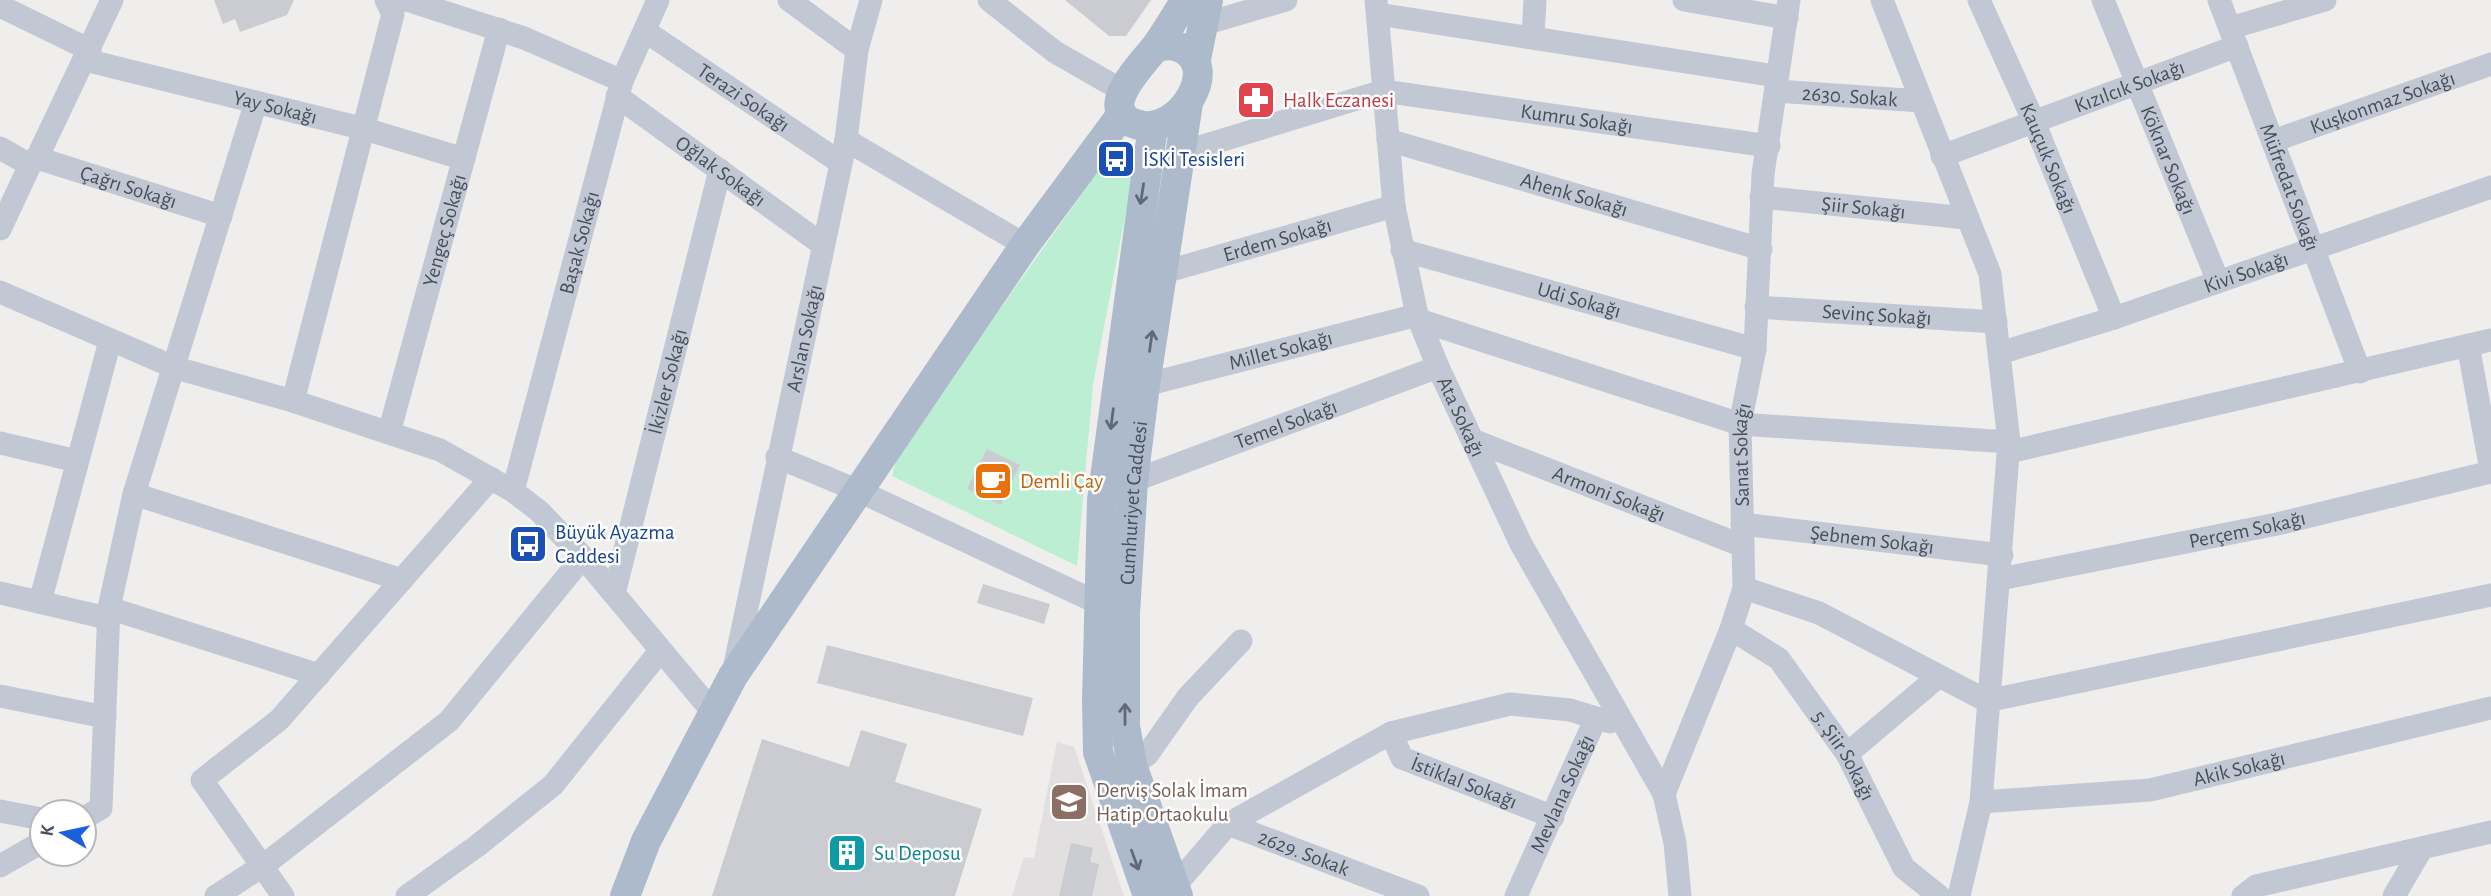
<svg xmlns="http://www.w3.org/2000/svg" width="2491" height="896" font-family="'Alegreya Sans',sans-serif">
<rect width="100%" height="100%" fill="#f0eeed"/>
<!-- education -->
<path fill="#e1dfdf" d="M1057,742L1074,747L1124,896H1012L1024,857L1034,858Z"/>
<!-- green -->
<path fill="#bceed3" d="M1111,153L1135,164L1093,385L1077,566L892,476L897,454Z"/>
<!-- building -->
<path fill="#caccd2" d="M214,0H294L287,15L240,32L235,19L223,24Z
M1065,0H1151L1126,36H1109Z
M987,449L1020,465L1001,505L967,489Z
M983,584L1050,604L1044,624L977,603Z
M827,645L1033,698L1023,736L817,683Z
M861,730L907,744L895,782L982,809L955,896H712L762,739L849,767Z
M1071,843L1093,848L1090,862L1099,864L1092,896H1059Z"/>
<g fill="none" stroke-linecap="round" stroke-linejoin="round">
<!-- minor -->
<g stroke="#c1c8d3" stroke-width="23">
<path d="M407,0L524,38L622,81"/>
<path d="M789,0L857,50"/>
<path d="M989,0L1055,52L1123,91"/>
<path id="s1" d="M1376,0L1394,206L1417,315L1438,367L1521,544L1664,794"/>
<path d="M1684,0L1787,18"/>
<path d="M1882,0L1990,274L2009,442L1981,802L1959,896"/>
<path id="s2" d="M1979,0L2034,122L2114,318"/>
<path id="s3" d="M2103,0L2218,281"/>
<path id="s4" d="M2219,0L2360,372"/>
<path d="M0,6L90,50"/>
<path d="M1378,14L1776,76"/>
<path d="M1204,24L1286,0"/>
<path d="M2230,28L2325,0"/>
<path id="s5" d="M645,31L841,163"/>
<path d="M1533,36L1535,0"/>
<path id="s6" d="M85,60L365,129L464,159"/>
<path id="s7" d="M1776,91L1921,101"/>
<path id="s8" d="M617,96L823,245"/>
<path d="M846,140L1025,245"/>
<path id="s9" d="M1388,140L1761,249"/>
<path id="s10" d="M2273,141L2491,64"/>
<path d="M0,148L30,165"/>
<path id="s11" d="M1180,153L1383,91L1769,146"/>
<path id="s12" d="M1942,156L2237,46"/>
<path id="s13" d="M37,158L221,216"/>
<path id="s14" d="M1761,197L1966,218"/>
<path d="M0,229L30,165L37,158L112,0"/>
<path id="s15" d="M1402,250L1755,349"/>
<path id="s16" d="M1161,273L1394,206"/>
<path d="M0,292L176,368L293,401L440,450L513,491L539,511L583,557L712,711"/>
<path id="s17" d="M1756,307L1996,322"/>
<path d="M1419,320L1740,424L2009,442"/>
<path d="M2468,345L2491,470"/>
<path id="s18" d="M2000,353L2114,318L2491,187"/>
<path id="s19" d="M1145,385L1417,315"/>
<path d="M293,401L393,14L386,0"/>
<path id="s20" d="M389,433L499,29"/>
<path id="s21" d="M1475,441L1743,546"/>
<path d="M0,443L77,461"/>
<path d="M2009,452L2491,340"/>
<path d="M777,457L859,491L1098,603"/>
<path id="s22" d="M1133,481L1438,367"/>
<path id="s23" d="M513,491L622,81L658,0"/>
<path d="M134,494L402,580"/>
<path id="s24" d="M1742,524L2002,555"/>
<path id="s25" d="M2000,579L2277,524L2491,472"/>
<path d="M1744,588L1819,613L1987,701L2491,595"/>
<path d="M0,593L107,618"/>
<path id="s26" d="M614,594L720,170"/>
<path d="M40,602L110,341"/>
<path d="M109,608L319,675"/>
<path id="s27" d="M1731,629L1779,659L1847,754L1904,868L1939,896"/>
<path id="s28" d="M734,669L846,140L857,50L871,0"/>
<path d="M0,696L105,717"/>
<path id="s29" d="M1391,733L1402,758L1553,817"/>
<path d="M1847,754L1938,677"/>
<path d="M1132,765L1147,755L1188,697L1241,641"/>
<path id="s30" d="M1981,802L2150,790L2491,708"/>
<path d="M0,811L42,819"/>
<path d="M84,818L101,808L109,608L134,494L256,102"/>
<path d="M1228,824L1391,733L1510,704L1570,710L1596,718"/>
<path d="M0,866L42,842"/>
<path id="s31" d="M1174,887L1228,824L1418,896"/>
<path d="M216,896L264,865L449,721L583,557"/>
<path d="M283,896L202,780L279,720L491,478"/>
<path d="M407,896L477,846L553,785L660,651"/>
<path id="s32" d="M1516,896L1596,718L1610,722"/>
<path id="s33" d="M1680,896L1675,843L1664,794L1731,629L1744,588L1740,424L1755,349L1763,174L1789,0"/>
<path d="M2243,896L2256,886L2491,832"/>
<path d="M2394,896L2422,848"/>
</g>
<!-- major -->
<g stroke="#adbacc" stroke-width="30">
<path d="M1154,49C1162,45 1170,44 1179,47C1224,65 1179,136 1139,125C1091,112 1144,63 1157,45C1167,31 1176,15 1186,0"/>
<path d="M1196,59L1208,0"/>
<path d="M625,896L646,841L733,676L1025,245L1122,114"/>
<path d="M1148,896L1098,752L1097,701L1102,500L1153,126"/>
<path id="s34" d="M1178,896L1132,765L1125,726V614L1133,481L1145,385L1188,103"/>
</g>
</g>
<!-- one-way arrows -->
<defs><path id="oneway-shaft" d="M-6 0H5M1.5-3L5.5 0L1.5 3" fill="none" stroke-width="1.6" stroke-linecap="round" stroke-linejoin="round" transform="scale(1.75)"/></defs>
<g stroke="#606a76">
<use href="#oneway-shaft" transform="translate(1142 194) rotate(99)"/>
<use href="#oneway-shaft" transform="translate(1151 341) rotate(-82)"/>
<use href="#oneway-shaft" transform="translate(1112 419) rotate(97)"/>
<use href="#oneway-shaft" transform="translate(1125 714) rotate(-90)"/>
<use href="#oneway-shaft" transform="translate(1135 860) rotate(70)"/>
</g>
<!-- icons -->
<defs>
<symbol id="pharmacy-square" viewBox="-11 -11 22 22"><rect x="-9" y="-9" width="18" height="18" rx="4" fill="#e0444e" stroke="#fff"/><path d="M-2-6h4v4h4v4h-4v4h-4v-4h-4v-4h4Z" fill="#fff"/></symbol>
<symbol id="bus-square" viewBox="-11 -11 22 22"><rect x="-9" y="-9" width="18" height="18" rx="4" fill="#1a4fb4" stroke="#fff"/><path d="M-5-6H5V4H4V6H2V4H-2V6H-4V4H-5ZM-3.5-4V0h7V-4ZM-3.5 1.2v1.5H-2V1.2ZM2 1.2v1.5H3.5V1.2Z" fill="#fff"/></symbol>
<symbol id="cafe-square" viewBox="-11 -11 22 22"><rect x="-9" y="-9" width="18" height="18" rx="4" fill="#e8710a" stroke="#fff"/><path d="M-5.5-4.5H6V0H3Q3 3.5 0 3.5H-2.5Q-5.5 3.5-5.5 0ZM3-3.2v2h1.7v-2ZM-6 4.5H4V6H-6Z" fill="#fff"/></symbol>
<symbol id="school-square" viewBox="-11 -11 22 22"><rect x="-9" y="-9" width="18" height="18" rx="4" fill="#8d6e63" stroke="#fff"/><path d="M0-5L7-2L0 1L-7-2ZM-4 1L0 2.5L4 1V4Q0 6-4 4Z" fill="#fff"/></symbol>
<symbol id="building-square" viewBox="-11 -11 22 22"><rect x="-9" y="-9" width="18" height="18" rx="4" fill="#0f9aa8" stroke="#fff"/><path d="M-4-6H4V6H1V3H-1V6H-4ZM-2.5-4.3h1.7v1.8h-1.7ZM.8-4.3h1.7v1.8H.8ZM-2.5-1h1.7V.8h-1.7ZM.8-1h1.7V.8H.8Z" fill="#fff"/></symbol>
</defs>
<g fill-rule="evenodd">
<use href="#pharmacy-square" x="1234" y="78" width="44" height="44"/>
<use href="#bus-square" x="1094" y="137" width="44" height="44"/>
<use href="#cafe-square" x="971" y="459" width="44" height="44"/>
<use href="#bus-square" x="506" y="522" width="44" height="44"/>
<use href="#school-square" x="1047" y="780" width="44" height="44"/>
<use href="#building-square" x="825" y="831" width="44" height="44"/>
</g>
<g text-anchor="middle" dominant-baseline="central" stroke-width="5" stroke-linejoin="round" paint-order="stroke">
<!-- street labels -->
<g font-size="21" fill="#464f5a" stroke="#fff">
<text stroke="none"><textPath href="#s12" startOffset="200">Kızılcık Sokağı</textPath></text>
<text stroke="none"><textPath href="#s7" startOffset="74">2630. Sokak</textPath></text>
<text stroke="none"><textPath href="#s5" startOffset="119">Terazi Sokağı</textPath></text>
<text stroke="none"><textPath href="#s10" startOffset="116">Kuşkonmaz Sokağı</textPath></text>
<text stroke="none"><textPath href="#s6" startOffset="196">Yay Sokağı</textPath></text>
<text stroke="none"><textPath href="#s11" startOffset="408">Kumru Sokağı</textPath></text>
<text stroke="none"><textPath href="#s2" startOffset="173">Kauçuk Sokağı</textPath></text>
<text stroke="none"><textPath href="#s3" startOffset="173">Köknar Sokağı</textPath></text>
<text stroke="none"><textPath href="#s8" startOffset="128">Oğlak Sokağı</textPath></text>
<text stroke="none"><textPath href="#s4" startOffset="200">Müfredat Sokağı</textPath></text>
<text stroke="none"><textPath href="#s13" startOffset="96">Çağrı Sokağı</textPath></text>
<text stroke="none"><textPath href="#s9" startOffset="194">Ahenk Sokağı</textPath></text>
<text stroke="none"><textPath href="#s14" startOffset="103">Şiir Sokağı</textPath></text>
<text stroke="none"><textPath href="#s20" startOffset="210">Yengeç Sokağı</textPath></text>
<text stroke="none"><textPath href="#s16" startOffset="121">Erdem Sokağı</textPath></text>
<text stroke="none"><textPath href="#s23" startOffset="257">Başak Sokağı</textPath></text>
<text stroke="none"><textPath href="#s18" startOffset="259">Kivi Sokağı</textPath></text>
<text stroke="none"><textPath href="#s15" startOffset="184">Udi Sokağı</textPath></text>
<text stroke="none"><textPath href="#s17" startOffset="121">Sevinç Sokağı</textPath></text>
<text stroke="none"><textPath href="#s28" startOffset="338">Arslan Sokağı</textPath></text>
<text stroke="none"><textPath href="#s19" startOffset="140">Millet Sokağı</textPath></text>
<text stroke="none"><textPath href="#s26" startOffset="219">İkizler Sokağı</textPath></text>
<text stroke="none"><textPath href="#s1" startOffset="429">Ata Sokağı</textPath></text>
<text stroke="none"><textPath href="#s22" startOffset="163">Temel Sokağı</textPath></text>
<text stroke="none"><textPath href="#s33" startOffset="458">Sanat Sokağı</textPath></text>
<text stroke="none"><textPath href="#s21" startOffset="144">Armoni Sokağı</textPath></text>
<text stroke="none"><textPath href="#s34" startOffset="402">Cumhuriyet Caddesi</textPath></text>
<text stroke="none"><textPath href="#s25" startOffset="252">Perçem Sokağı</textPath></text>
<text stroke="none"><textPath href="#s24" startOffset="131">Şebnem Sokağı</textPath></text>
<text stroke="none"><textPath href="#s27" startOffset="173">5. Şiir Sokağı</textPath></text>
<text stroke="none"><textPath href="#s30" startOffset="261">Akik Sokağı</textPath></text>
<text stroke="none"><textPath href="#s29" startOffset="94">İstiklal Sokağı</textPath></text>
<text stroke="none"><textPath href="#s32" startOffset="112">Mevlana Sokağı</textPath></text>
<text stroke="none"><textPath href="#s31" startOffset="164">2629. Sokak</textPath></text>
</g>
<!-- health labels -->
<g font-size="21" fill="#be3a42" stroke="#fff" text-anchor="start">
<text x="1283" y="100">Halk Eczanesi</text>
</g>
<!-- transit labels -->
<g font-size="21" fill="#164399" stroke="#fff" text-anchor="start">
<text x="1143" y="159">İSKİ Tesisleri</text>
<text x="555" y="532">Büyük Ayazma<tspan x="555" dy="24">Caddesi</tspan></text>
</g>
<!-- food labels -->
<g font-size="21" fill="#c56008" stroke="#fff" text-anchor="start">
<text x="1020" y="481">Demli Çay</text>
</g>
<!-- education labels -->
<g font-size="21" fill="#785e54" stroke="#fff" text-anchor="start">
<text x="1096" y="790">Derviş Solak İmam<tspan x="1096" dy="24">Hatip Ortaokulu</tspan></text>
</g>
<!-- culture labels -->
<g font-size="21" fill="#0d838f" stroke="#fff" text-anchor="start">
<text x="874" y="853">Su Deposu</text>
</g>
</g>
<!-- north arrow -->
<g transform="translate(63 833) rotate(279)"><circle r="33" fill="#ffffff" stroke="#b5b9bd" stroke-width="2"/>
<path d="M0-5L12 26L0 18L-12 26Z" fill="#1c5fdc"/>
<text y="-10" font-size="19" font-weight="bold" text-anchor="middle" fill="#464f5a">K</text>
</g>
</svg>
